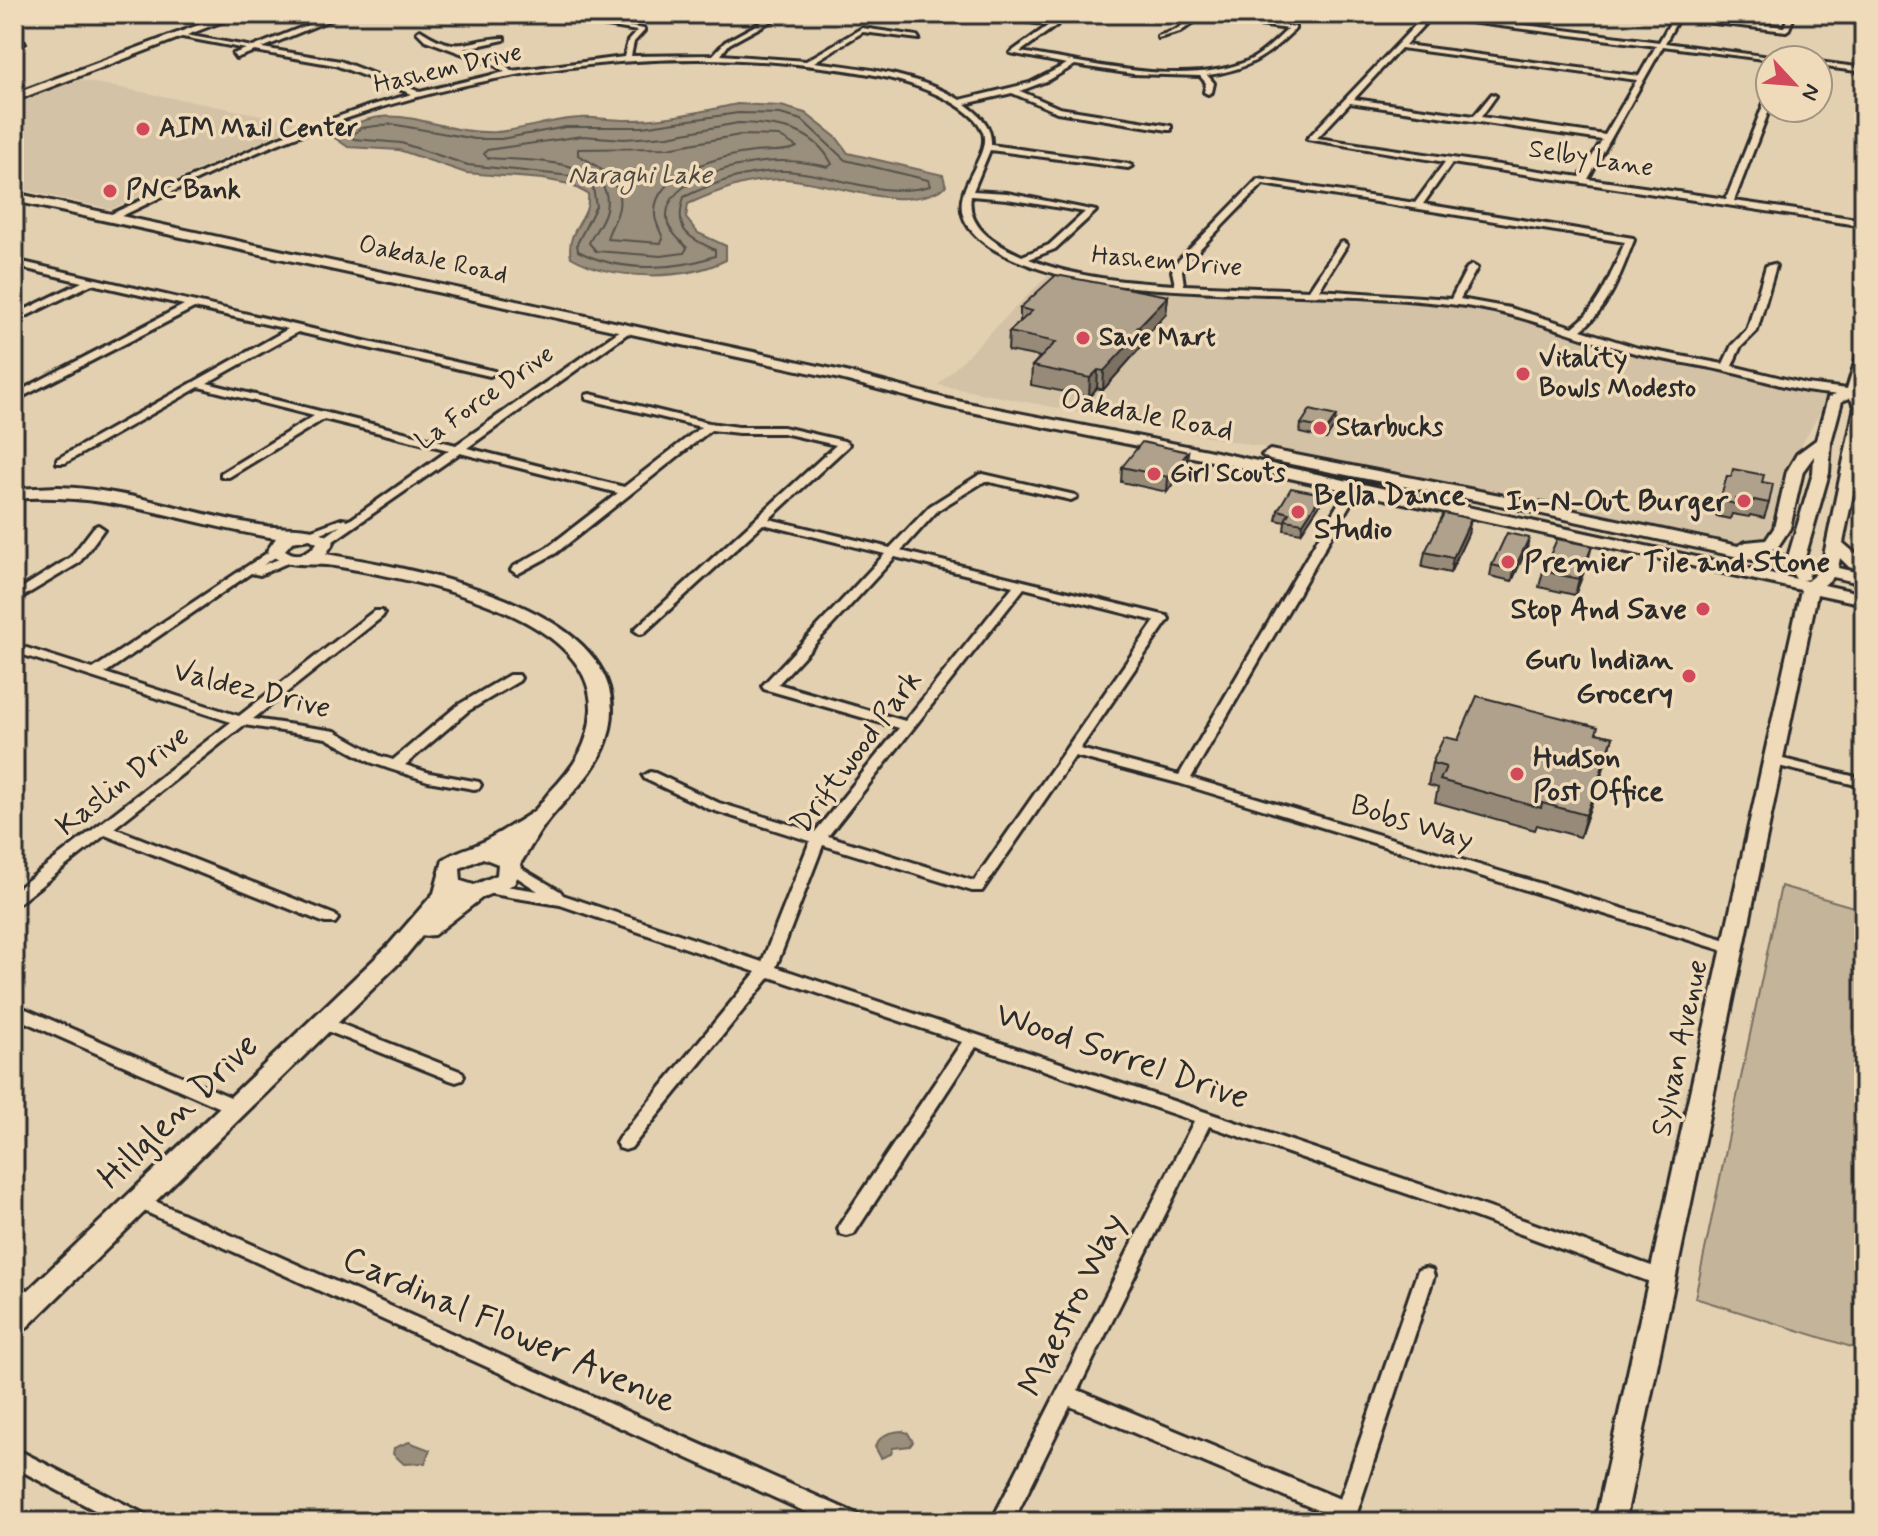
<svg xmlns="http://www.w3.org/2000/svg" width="1878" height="1536" font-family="Mynerve,sans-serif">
<rect width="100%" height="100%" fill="#e3d0b1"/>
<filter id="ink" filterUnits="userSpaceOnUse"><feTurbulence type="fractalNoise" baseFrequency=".0125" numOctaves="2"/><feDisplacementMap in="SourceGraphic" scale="16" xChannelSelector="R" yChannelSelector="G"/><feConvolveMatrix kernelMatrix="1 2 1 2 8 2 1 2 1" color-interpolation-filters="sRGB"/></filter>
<g filter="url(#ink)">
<!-- built -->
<path fill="#d4c2a6" d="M69,78L302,123L111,209L14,188V99Z
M1048,275L1096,287L1130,290L1437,304L1493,312L1555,329L1634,356L1830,395L1800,448L1769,551L1339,462L938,385Z"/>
<!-- green -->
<path fill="#c4b49a" stroke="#787062" stroke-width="2" d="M1781,886L1864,910V1351L1695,1298Z"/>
<!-- water -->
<path fill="#9a8e7b" stroke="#6e665b" stroke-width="2" d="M737,104L781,106L805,113L837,138L848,153L943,175L946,186C905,217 831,180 783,179C748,179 719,190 688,204L686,218L698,233L726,246V260C684,281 612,281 571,257C565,229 591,220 588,194L569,184L543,179L466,173L399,150L348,147L332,136C398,93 431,135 496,132C524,130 552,119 580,118C594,117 608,120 623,120C661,121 699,112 737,104Z
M902,1431L908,1433L913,1442L910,1446L893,1448L891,1454L881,1458L875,1447C880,1435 889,1432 902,1431Z
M409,1442L430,1450L425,1463L404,1464L393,1454L394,1448Z"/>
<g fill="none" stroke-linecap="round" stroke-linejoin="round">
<!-- shore -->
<path stroke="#57534b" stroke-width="2" d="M738,113L780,114L802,120L845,160L928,180L930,186C881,200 834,173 785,171C749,170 715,182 684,197C674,230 686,236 715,250V256C673,271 618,272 578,251L577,244L596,206L593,188L571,176L468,165L401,143L354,139L351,136L361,128L391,124L475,139H501L566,127H642Z
M738,123C776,124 813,127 832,164L828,167C814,164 799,161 785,161C753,160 656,175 668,224C671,233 681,241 687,248L684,253L661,256L596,251L589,243C594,232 604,221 606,209C617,156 521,161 488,158L484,154L487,150L582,136L624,139L668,136Z
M740,135L779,136L797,147C786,153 767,150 754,152C722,155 652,173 655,215C655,222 661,232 663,239L661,243L607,239C609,230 614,223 617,215C628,185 601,167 578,155V149L668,148Z"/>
<defs>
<path id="street" d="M14,14H21L14,17Z
M76,14L106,17L123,14L106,21Z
M335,14H344L262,48L340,61L420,92L505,72L496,66L425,40L417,32L420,30C460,56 464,39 504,38V40L463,49L502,62L512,71L624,57L628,41L637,31L536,14H552L644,29V31L634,42L631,56L713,55L725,42L776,14H784L729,44L721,55L806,61L862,28L917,36L919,39L863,32L814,62C863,68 917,74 960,100L1030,83L1067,64L1010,53L1049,25L979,14H997L1057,23V25L1020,52C1085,62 1188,89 1250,60C1264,53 1276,40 1288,29L1201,17L1180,32L1158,38V36L1176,30L1194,16L1189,14H1207L1295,27V29C1266,57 1248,70 1207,75L1214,83L1212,92L1208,94L1204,92L1206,83L1200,76L1133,74L1075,65L1049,80L1020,91L1059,108L1171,126V130H1168L1057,112L1012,93L965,104C980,115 992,125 991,145L1128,164L1132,166L1128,168L990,150L973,191L1007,193L1096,211L1055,249L1029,259C1076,278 1125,282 1175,285L1172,271L1177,262L1258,179L1415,203L1445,162L1307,139L1424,16L1418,14H1437L1659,42L1675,14L1784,27L1789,14H1795L1789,29L1786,31L1678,19L1665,43L1792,60H1771L1663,46L1588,179L1726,199L1766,98L1770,96V108L1734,201L1864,220V226L1452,163L1423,204L1633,238L1634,240C1621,272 1610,308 1581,330L1638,348L1723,364L1732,345L1747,330L1766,266L1774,264L1776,266L1757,331L1740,348L1732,366L1806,384L1864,391V397C1845,395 1825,394 1806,391C1777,385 1749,376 1721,370C1692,364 1663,360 1635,353C1578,338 1524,314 1466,306C1375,294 1285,296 1194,291C1142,288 1090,286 1040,269C1014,260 972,245 963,215C958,199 967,183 974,169C979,158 987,145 983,132C978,118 961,107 948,100C900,74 841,69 787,63C625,48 462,75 311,131C244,155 180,189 115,219H109V215L280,137L366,107L412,94L335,65L255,51L236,58L233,54L246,49L177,36L180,34L253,47ZM1431,17L1656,46L1639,76L1405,45ZM1401,48L1637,80L1605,135L1481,117L1496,96L1492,94L1474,116L1354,99ZM1350,103L1602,140L1580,177L1317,138ZM1263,184L1625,242C1611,273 1601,306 1573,327L1510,308L1460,299L1477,268L1472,265L1467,268L1451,299L1319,290L1347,245L1343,242L1340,243L1309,290L1184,285L1182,271L1184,265ZM971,196L1007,199L1085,212L1049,245L1022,256C996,244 966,228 971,196Z
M14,39L24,42L25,43L22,45L14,43Z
M1818,62L1864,68V72L1818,66Z
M14,260L494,371L495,373L490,376L298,332L207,383L456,445L625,327H631V331L467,448L624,487L701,427L586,399V395L590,394L709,423L739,427H783L844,441L849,444L848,446L769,519L890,548L930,506L979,475L983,474L1075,495L1077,497L1071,500L985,481L938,510L901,551L1167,616L1169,619L1080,749L1179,775L1348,487L1354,484L1358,485L1360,487L1191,778L1740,944L1742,948L1740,952H1728L1178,783L1075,756L982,891H972L823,845L776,967L1487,1207L1668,1272L1670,1278L1668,1284L1661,1286L1475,1217L1209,1126L1078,1390L1340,1499L1416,1276L1418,1270L1425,1268L1432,1270L1434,1276L1354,1522H1332L1334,1517L1070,1406L1013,1522H991L1194,1121L976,1047L854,1234L847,1236L840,1234L838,1229L840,1224L962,1042L770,977L631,1148L625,1150L619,1148L616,1143L619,1138L756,972L560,905L492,894L484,889L492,884L538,891L506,870L504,867L506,864L511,862L560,891L563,895L762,962L810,841L709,809L645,779L643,776L650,772L655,773L719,803L815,832L899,728L764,689L762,686L885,554L763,524L644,633L640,634L634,630L836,445L783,433H739L711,430L556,553L517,574L511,570L513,567L548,547L618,493L460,453L326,546L322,545V539L340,526L307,538L301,534L341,519L350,520L449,450L324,419L229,477H221V473L314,416L199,387L65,463H57V459L288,329L194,308L14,401V394L184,305L92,284L14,322V315L82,282L14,266ZM895,557L1013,586L905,721L778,684ZM1024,588L1155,621L974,881L828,836Z
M98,525L104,529L79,563L14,602V593L71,557L94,527Z
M276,547L282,551L280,554L263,565L290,555L296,559L260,575L251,573L105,673L239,716L374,611H382L384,614L382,617L253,719L335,731L380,756L393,760L458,705L509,675H519L521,678L519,681L468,711L405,765L430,773L479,782L481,785L479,788L474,789L428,781L390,769L370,762L326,738L244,725L114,828L335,915L338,919L335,923H325L105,835L19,903L14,904V891L231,722L14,652V644L93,669Z
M1775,757L1864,779V787L1770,764L1768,761L1770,758Z
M14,1004L242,1102L245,1107L242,1112L236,1114L230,1112L14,1017Z
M323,1017L462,1072L464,1076L462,1080L456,1082L450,1080L317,1027L315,1023L317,1019Z
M139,1194L859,1515L862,1522H828L133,1206L130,1201L133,1196Z
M14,1284L42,1296L45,1302L42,1308L35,1310L14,1301Z
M14,1448L146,1515L149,1522H117L14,1467Z"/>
<path id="secondary" d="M228,14H242L14,101V94Z
M14,193L842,371L947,399L1207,450L1801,580L1796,579L1789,568L1515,508L1270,460L1262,455L1270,450L1515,498L1738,546L1746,542L1766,540L1774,528L1787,471L1797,454L1816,440L1828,398L1847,389L1857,356L1864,352L1861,392L1864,439L1843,543L1864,561V572L1849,567L1840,558L1838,568L1864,574V584L1833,577L1824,585L1864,594V604L1817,594L1625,1522H1595L1801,590L1207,460L946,407L840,379L14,201ZM1850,398L1855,406L1822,565L1804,561L1829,473L1831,442L1842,401ZM1814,456L1813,473L1788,557L1758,551L1777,548L1790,528L1803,471ZM1809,572L1816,574L1807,581L1802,580L1808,579Z
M58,487C130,489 195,516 265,526C288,530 318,523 334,542L326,554C412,569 649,608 607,740C597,771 570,794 550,818C538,832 530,849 520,864L522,867L514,884L483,897L434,935L422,936L403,959L24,1330L14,1334V1304L387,947L434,893L443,860C454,852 464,850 476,845C489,840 522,819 533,812C539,807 544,799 549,793C573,768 590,745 591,709C592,612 410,579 335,566C312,562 283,570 267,551L276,538C184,524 111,491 14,499V489ZM310,539L317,543C308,554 296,558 285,550L292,542ZM483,858L498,864L497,875L474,885L461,881L460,868Z"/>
</defs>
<!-- street casing -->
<use href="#street" stroke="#2b2b2b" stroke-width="6"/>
<!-- secondary casing -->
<use href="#secondary" stroke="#2b2b2b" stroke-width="6"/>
<!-- street -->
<use href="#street" fill="#efdab9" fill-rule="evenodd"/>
<!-- secondary -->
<use href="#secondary" fill="#efdab9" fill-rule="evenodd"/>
</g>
<!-- wall -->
<path fill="#978a78" stroke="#2b2b2b" stroke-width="2" d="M1168,296L1166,314L1142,340L1141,347L1103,390L1097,388L1089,397L1031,385L1032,366L1040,357L1008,351L1009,332L1020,322V308Z
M1301,424L1335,425L1326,439L1300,433Z
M1188,452L1186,466L1167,492L1121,482L1122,467Z
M1727,476L1762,482L1769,503L1764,518L1750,515L1749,517L1732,514L1730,519L1716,516Z
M1322,494L1320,504L1301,533L1284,530L1285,522L1276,520L1278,510Z
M1468,534L1450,573L1422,567L1425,552Z
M1527,548L1512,581L1490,576L1492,565Z
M1588,561L1575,595L1539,587L1543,571Z
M1596,733L1613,737L1580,837L1537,825L1535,830L1435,802L1438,788L1428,785L1432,763L1458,740Z"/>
<!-- shaded-wall -->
<path fill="#7b7162" stroke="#2b2b2b" stroke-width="2" d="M1168,296L1166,314L1142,340L1141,347L1103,390L1104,371L1137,328Z
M1098,370L1097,388L1089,397L1090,378Z
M1336,416L1335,425L1326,439L1327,429Z
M1188,452L1186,466L1167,492L1168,477Z
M1322,494L1320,504L1301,533L1303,523Z
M1471,519L1468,534L1450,573L1453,558Z
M1529,538L1527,548L1512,581L1514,570Z
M1592,546L1588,561L1575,595L1579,579Z
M1613,737L1607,759L1580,837L1586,815Z"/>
<!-- building -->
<path fill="#b0a18c" stroke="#2b2b2b" stroke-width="2" d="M1056,275L1168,296L1137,328L1143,329L1104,371L1098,370L1090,378L1032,366L1056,342L1009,332L1032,311L1020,308Z
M1310,410L1336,416L1327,429L1301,424Z
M1142,442L1188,452L1168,477L1122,467Z
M1733,469L1764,475L1762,482L1773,484L1769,503L1754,500L1753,502L1736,499L1735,504L1720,500L1727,476L1731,477Z
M1291,488L1322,494L1303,523L1285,520L1289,513L1278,510Z
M1444,513L1471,519L1453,558L1425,552Z
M1507,533L1529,538L1514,570L1492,565Z
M1557,539L1592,546L1579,579L1543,571Z
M1477,696L1598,727L1596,733L1613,737L1586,815L1542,803L1541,808L1440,780L1446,767L1432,763L1444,737L1458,740Z"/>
</g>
<!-- markers -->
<g fill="#d1495b" stroke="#efdab9" stroke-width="3">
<circle cx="143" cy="129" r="8"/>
<circle cx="110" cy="191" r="8"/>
<circle cx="1083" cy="338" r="8"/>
<circle cx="1523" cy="374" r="8"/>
<circle cx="1320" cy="428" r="8"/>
<circle cx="1154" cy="474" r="8"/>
<circle cx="1744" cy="501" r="8"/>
<circle cx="1298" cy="512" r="8"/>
<circle cx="1508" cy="562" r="8"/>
<circle cx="1703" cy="609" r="8"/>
<circle cx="1689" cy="676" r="8"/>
<circle cx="1517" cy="774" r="8"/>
</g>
<g text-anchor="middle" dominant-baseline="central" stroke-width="7" stroke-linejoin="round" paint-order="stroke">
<!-- far-street labels -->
<g font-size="26" fill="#2b2b2b" stroke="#efdab9">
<text transform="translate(448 69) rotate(-13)">Hashem Drive</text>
<text transform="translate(1591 159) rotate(9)">Selby Lane</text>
<text transform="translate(433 260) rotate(12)">Oakdale Road</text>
<text transform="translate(1167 262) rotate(5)">Hashem Drive</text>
<text transform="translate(485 398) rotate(-35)">La Force Drive</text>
</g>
<!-- far-poi labels -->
<g font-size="26" font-weight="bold" fill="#2b2b2b" stroke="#efdab9" text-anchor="start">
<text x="159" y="129">AIM Mail Center</text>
<text x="126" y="191">PNC Bank</text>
<text x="1099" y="338">Save Mart</text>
<text x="1539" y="359">Vitality<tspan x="1539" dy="30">Bowls Modesto</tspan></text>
<text x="1336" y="428">Starbucks</text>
<text x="1170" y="474">Girl Scouts</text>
</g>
<!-- far-water labels -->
<g font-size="26" font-style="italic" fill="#4c4943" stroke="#efdab9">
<text x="640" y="176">Naraghi Lake</text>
</g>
<!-- street labels -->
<g font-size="30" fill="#2b2b2b" stroke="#efdab9">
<text transform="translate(1147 415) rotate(11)">Oakdale Road</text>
<text transform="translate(252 690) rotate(14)">Valdez Drive</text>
<text transform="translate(857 752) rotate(-53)">Driftwood Park</text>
<text transform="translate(123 781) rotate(-38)">Kaslin Drive</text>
<text transform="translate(1412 823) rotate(17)">Bobs Way</text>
<text transform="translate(1680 1048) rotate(-78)">Sylvan Avenue</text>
</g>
<!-- poi labels -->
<g font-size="30" font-weight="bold" fill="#2b2b2b" stroke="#efdab9" text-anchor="start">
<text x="1314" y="495">Bella Dance<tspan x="1314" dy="34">Studio</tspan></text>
<text x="1728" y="501" text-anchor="end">In-N-Out Burger</text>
<text x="1524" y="562">Premier Tile and Stone</text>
<text x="1687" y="609" text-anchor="end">Stop And Save</text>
<text x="1673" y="659" text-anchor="end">Guru Indian<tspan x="1673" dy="34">Grocery</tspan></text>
<text x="1533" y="757">Hudson<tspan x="1533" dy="34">Post Office</tspan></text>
</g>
<!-- near-street labels -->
<g font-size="36" fill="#2b2b2b" stroke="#efdab9">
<text transform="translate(1122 1057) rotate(19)">Wood Sorrel Drive</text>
<text transform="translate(179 1112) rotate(-44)">Hillglen Drive</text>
<text transform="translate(1073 1305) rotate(-64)">Maestro Way</text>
<text transform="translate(509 1331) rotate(24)">Cardinal Flower Avenue</text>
</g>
</g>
<!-- margin -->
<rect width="1878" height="1536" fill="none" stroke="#efdab9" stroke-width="48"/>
<rect x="24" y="24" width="1830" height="1488" fill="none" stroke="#2b2b2b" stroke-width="3" filter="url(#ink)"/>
<!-- north arrow -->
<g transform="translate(1794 84) rotate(116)"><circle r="38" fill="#efdab9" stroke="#a19480" stroke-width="2"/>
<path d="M0-6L14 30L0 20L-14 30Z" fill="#d1495b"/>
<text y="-12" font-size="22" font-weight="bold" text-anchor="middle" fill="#2b2b2b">N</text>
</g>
</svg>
